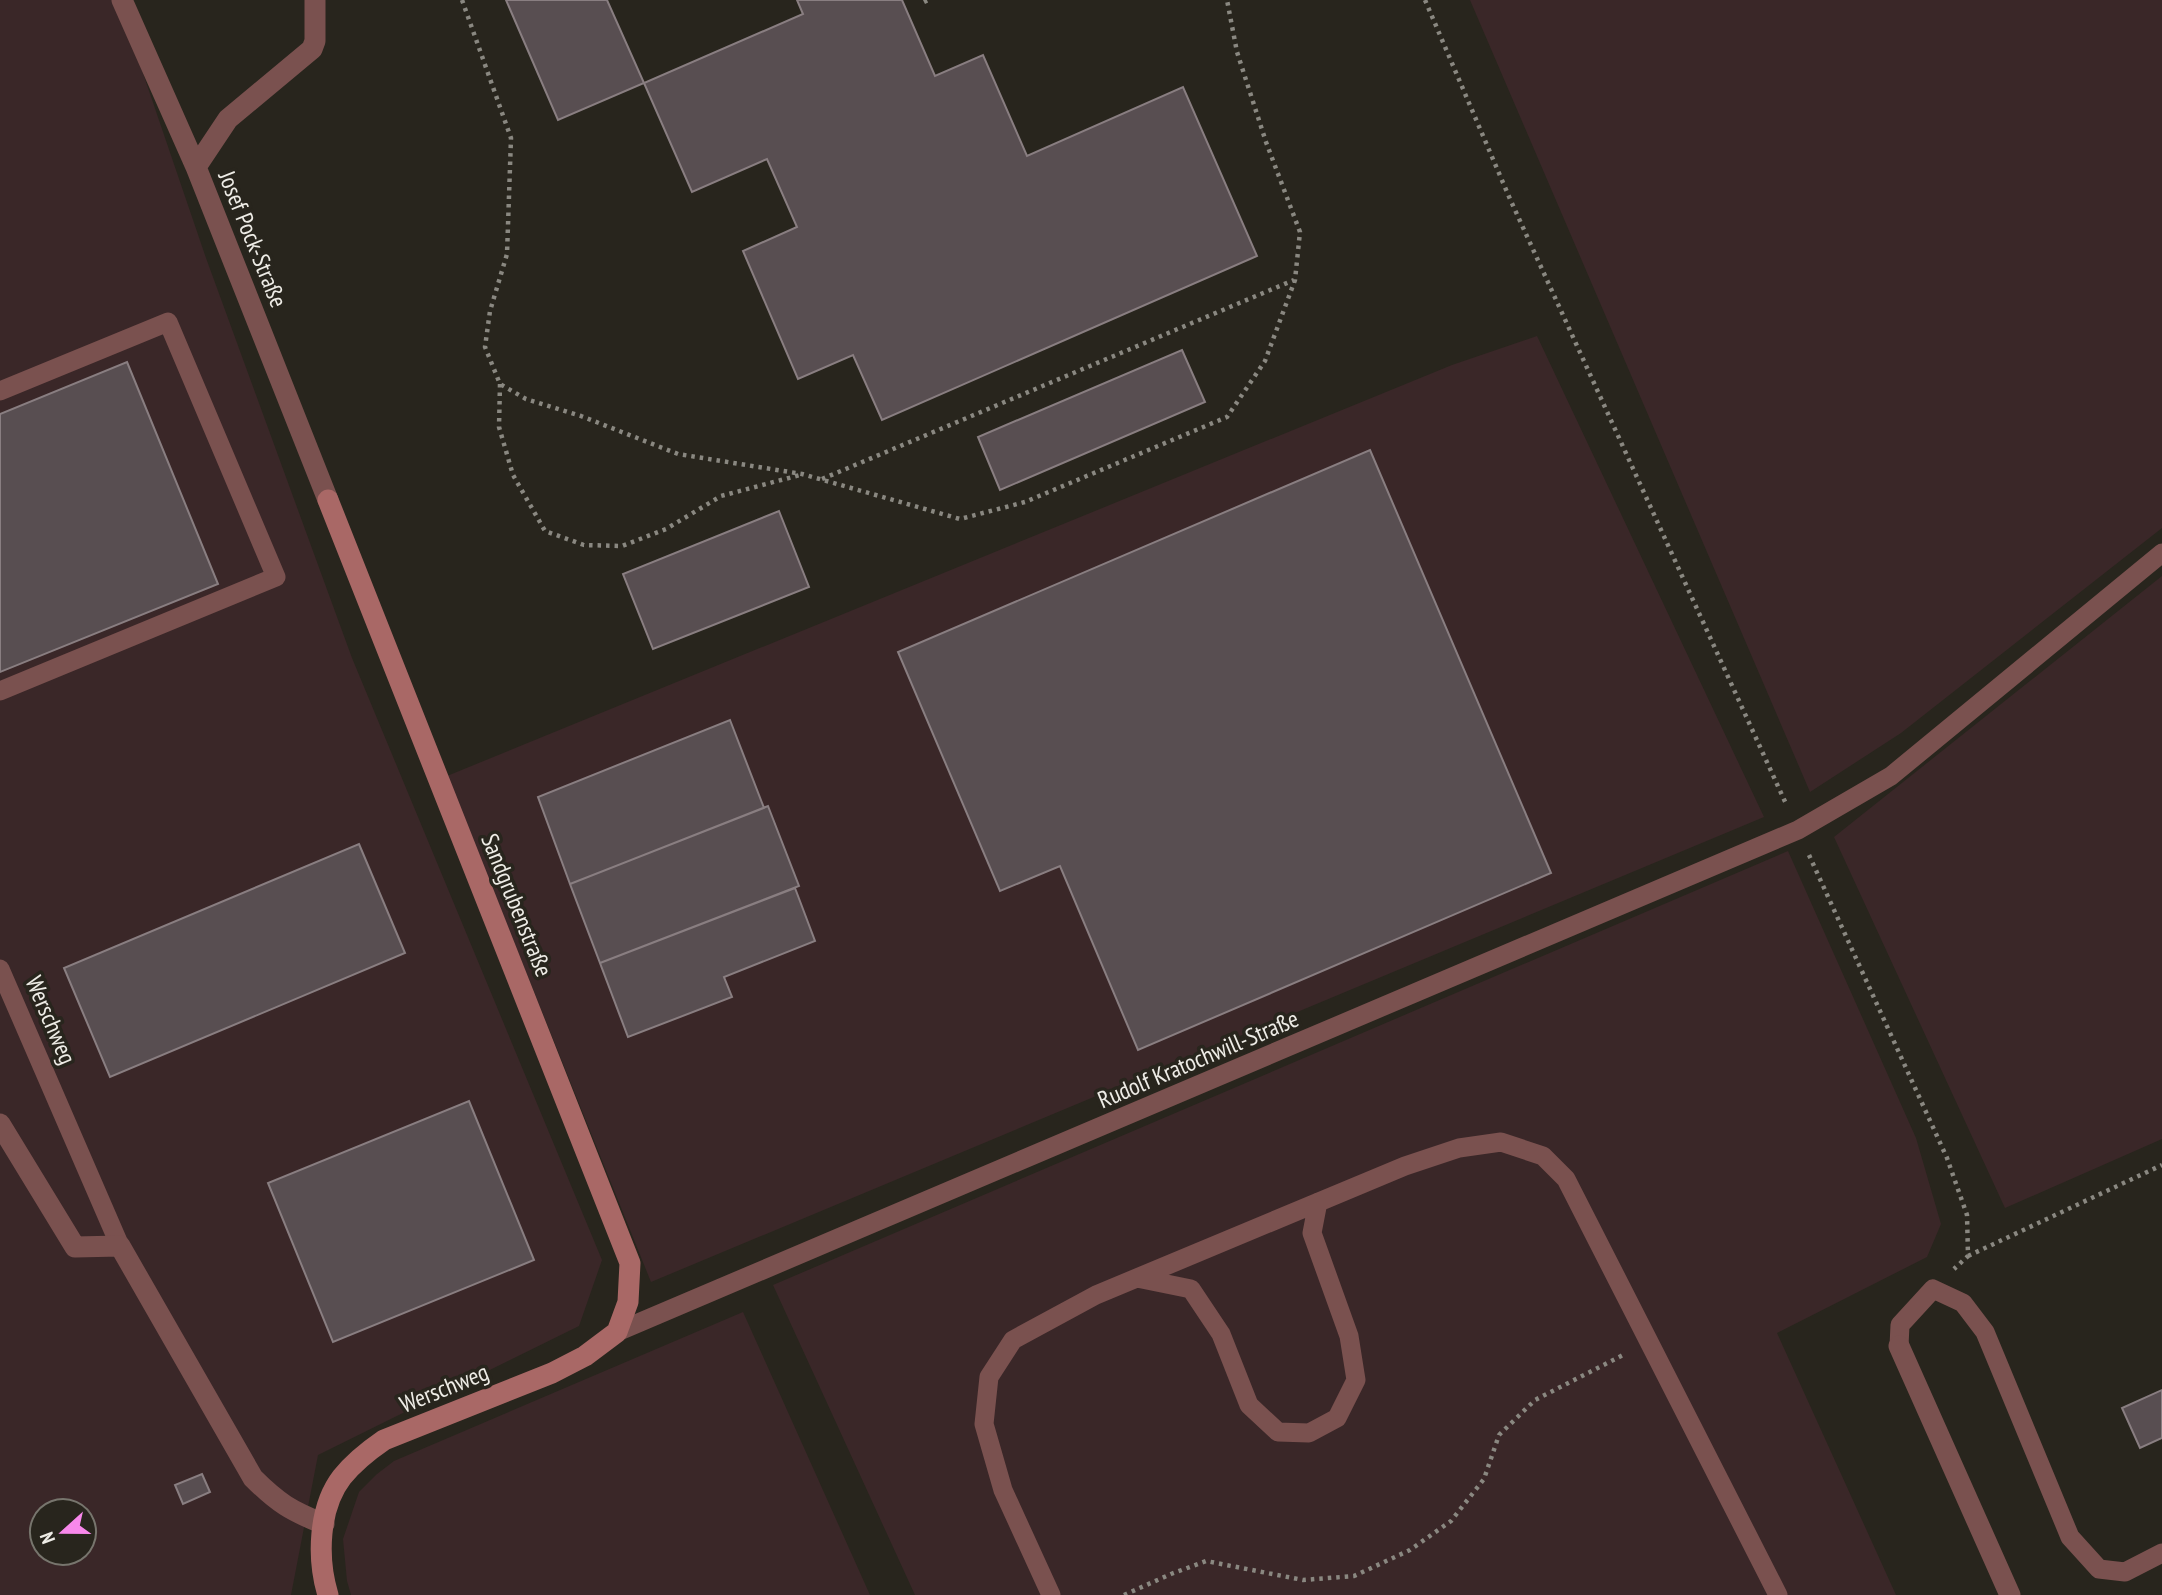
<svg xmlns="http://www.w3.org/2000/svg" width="2162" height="1595" font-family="'PT Sans Narrow',sans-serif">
<rect width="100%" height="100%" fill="#28251d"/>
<!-- commercial -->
<path fill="#3a2728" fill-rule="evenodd" d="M0,0H118L206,258L352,658L602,1260L579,1326L318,1455L291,1595H0ZM42,1511H84V1553H42Z
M1470,0H2162V528L1901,733L1810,792Z
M1537,336L1764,817L651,1282L447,776L1452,365Z
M2162,576V1139L2005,1208L1834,837Z
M1788,851L1916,1138L1941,1224L1927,1257L1777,1333L1896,1595H915L773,1285Z
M743,1312L870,1595H351L347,1581L343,1539L359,1492L377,1474L394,1461Z"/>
<!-- building -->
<path fill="#584e51" stroke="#897e81" stroke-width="2" d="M506,0H607L644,83L558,120Z
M797,0H902L935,76L983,55L1027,156L1183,87L1257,256L882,420L853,355L798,379L743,251L797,227L767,159L692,192L644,83L803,14Z
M1182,350L1205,402L1000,490L978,437Z
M127,362L218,584L0,672V414Z
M1370,450L1551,873L1138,1050L1060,866L1000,891L898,652Z
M779,511L809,587L653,649L623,574Z
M730,720L764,808L570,884L538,797Z
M768,806L799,886L600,963L570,884Z
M359,844L405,953L110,1077L64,968Z
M795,888L815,941L724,977L732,997L628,1037L600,963Z
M469,1101L534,1260L333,1342L268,1183Z
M2162,1390V1438L2140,1448L2122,1408Z
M202,1474L210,1492L183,1504L175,1485Z"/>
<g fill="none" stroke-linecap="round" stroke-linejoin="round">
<!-- path -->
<path stroke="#8a8881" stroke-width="4.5" stroke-dasharray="3.5 5" stroke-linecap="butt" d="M462,0L511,138L507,254L490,311L485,347L500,384L526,399L581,416L678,454L802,474L960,519L1025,502L1227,417L1265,361L1295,280L1300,232L1266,142L1237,52L1227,0
M1425,0L1510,199L1787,806
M924,2L928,0
M500,384L499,427L513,475L545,531L584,545L622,546L666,529L721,496L800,475
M822,479L1294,280
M1809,855L1947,1158L1967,1215L1968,1256L1954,1269
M1968,1256L2162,1165
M1124,1595L1171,1574L1206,1561L1303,1580L1354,1576L1410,1550L1451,1521L1484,1479L1499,1435L1535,1400L1625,1354"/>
<!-- lane -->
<path stroke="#7a514f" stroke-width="19" d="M0,391L168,322L276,577L0,691
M0,969L120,1246
M1137,1278L1191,1289L1221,1334L1249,1405L1278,1432L1309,1433L1337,1418L1356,1380L1349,1336L1312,1233L1318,1202
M617,1332L1798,830L1891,776L2162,553
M1899,1346L1900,1325L1933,1289L1963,1303L1985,1332L2070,1537L2099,1569L2125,1572L2162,1553
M1051,1595L1003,1490L984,1424L989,1377L1013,1340L1096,1295L1405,1166L1459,1148L1501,1142L1543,1156L1566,1179L1778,1595"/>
<!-- street -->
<path stroke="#7a514f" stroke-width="21" d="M122,0L196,167L328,500
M196,167L228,119L312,49L315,41V0
M0,1124L75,1247L120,1246L253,1478C278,1503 291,1511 324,1524
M1899,1346L2010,1595"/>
<!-- secondary -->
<path stroke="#a96866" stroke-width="21" d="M328,1595C317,1559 318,1508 342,1477C354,1462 368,1451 384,1440L552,1373L585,1356L617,1332L628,1302L630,1263L328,500"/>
</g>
<g text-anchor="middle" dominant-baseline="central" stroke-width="7" stroke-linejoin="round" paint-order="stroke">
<!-- street labels -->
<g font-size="24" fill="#eeece6" stroke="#28251d">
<text transform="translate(253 239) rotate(68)">Josef Pock-Straße</text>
<text transform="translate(517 905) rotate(68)">Sandgrubenstraße</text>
<text transform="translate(51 1020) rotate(67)">Werschweg</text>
<text transform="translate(1198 1059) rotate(-23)">Rudolf Kratochwill-Straße</text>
<text transform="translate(444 1388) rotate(-22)">Werschweg</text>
</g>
</g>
<!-- north arrow -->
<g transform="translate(63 1532) rotate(249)"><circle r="33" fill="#28251d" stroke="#77756d" stroke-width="2"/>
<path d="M0-5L12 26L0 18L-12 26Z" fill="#f888eb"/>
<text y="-10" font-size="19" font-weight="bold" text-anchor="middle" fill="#eeece6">N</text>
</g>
</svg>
